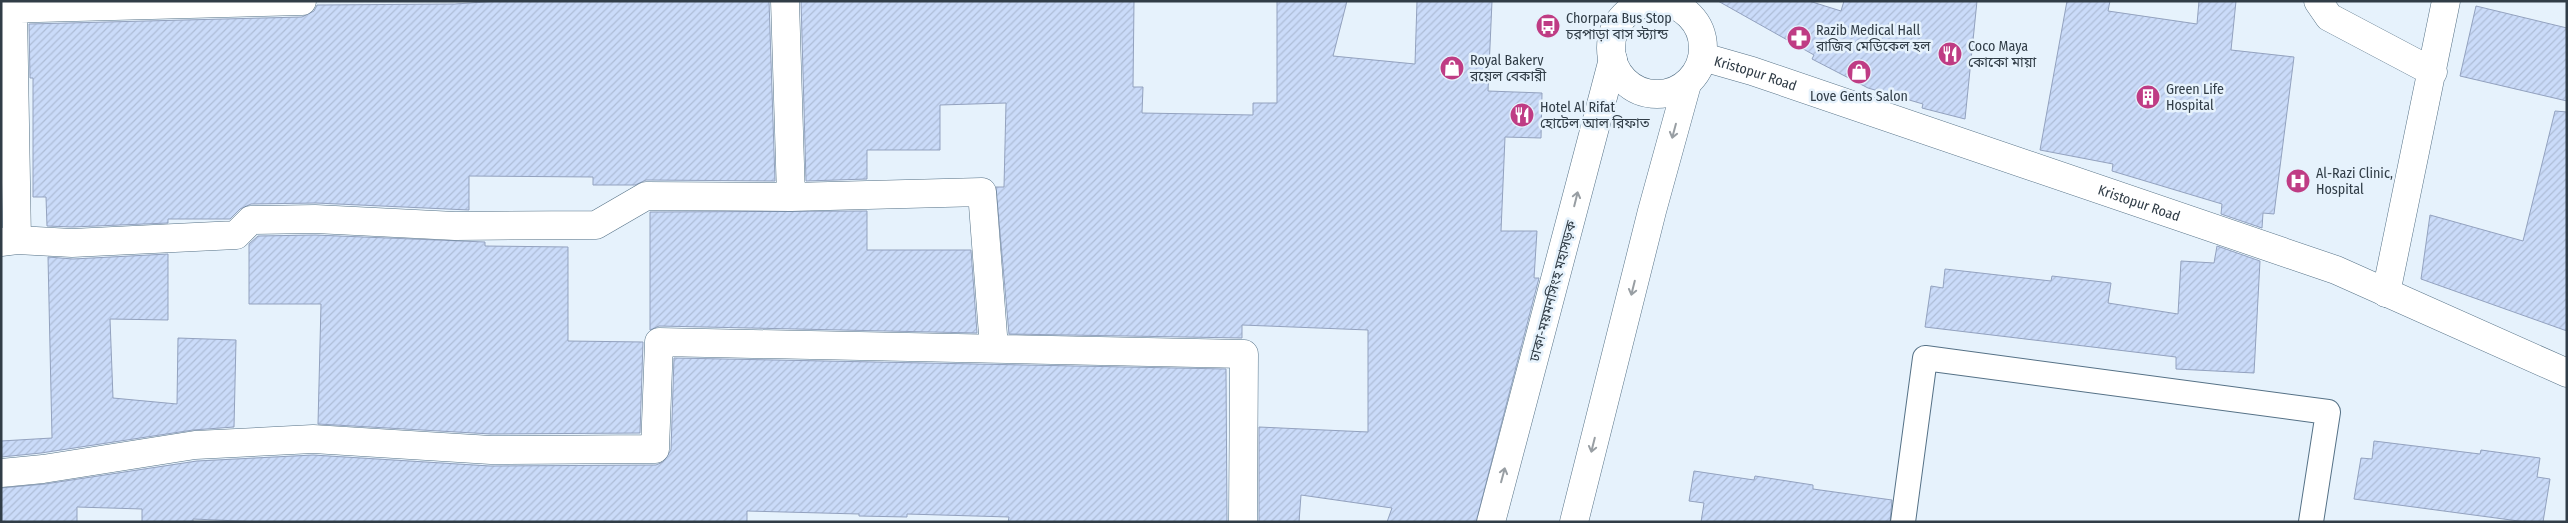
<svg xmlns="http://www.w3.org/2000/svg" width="2568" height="523" font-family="'Fira Sans Condensed','Noto Sans Bengali',sans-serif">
<defs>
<pattern id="building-hatch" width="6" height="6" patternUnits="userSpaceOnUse" patternTransform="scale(1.25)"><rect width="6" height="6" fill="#cadbf9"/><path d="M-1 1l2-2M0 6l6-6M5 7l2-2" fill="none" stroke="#aebdd7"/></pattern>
</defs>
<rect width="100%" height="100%" fill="#e6f2fc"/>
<!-- building -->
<path fill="url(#building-hatch)" stroke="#93a2bf" d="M499,1H769L775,181L646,180L635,185H593V177L469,176V210L316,203L251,204L240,209L230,219H168V223L72,227L47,226L46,197H33V78H30L29,24L302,17L314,11L317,5L455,4Z
M801,1H1134L1133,87H1143L1142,113L1253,115V103H1277V1H1347L1333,56L1415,64L1417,1H1492L1488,91L1542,93L1541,138L1505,137L1501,231H1537L1534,278H1539L1476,522H1387L1392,508L1301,495L1299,522H1259V427L1368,432V330L1242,325V338L1009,334L996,187H1004L1006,103L940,105V150H867V179L806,181Z
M1718,1H1809L1841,11L1844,1H1977L1965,119L1922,108L1923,104L1868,88L1812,59L1814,55Z
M2067,1H2110L2108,11L2197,24L2199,1H2236L2231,50L2294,57L2274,214L2263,213L2262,228L2221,214L2222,204L2112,171L2113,164L2040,150Z
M2476,6L2567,28V101L2460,76Z
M2555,111L2567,112V331L2421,279L2430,215L2523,241Z
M867,211V250H971L977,333L659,326L650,330V212Z
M315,235L485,242V246L568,247V341L643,342L640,433L491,434L318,424L321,304H249V244L258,236Z
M2217,246L2260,261L2254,373L2176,369V357L1925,327L1931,286L1943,288L1945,269L2051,281L2052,276L2111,283L2108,303L2178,314L2181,261L2214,263Z
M168,254V320L110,319L113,398L177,404L178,338L236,340L234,427L193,430L41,453L1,457V441L52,438L48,257L73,259Z
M674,358L1226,369L1227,522H1008L1009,517L907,514V517L859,516V514L747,511V522H262L193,519V522H142V509L77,507V522H1V488L45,484L197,461L313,455L490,466L656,465L663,462L671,450Z
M2374,441L2480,454L2481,450L2540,458L2537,477L2550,479L2543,522H2526L2354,499L2361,458L2372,459Z
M1694,471L1754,480L1755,476L1813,485V489L1892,500L1890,522H1701L1704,503L1689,501Z"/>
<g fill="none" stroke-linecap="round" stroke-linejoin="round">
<defs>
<path id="lane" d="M1903,522L1925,358L2328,412L2311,522"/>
<path id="street" d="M785,1L791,197
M1657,1V2
M2318,1L2329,17L2433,72
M1,9L302,1
M13,9L17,240
M1,242L17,240L72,243L236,235L251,220L315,219L455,226L596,225L646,196L791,197L982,192L994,348
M2386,293L2446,1
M1,473L43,469L195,445L313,439L491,450L655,449L659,342L1244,354L1243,522"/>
<g id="secondary">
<circle cx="1657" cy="48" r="46"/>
<path id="s1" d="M1703,57L1752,71L2336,270L2567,373"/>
<path d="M1491,522L1613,59"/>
<path d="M1574,522L1652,211L1687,84"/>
</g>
</defs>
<!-- lane casing -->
<use href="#lane" stroke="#557186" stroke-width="26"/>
<!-- street casing -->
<use href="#street" stroke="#557186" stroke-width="29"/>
<!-- secondary casing -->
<use href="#secondary" stroke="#557186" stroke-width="29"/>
<!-- lane -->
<use href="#lane" stroke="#fff" stroke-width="24"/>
<!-- street -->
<use href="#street" stroke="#fff" stroke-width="28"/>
<!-- secondary -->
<use href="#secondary" stroke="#fff" stroke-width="28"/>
</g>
<!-- one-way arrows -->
<defs><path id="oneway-shaft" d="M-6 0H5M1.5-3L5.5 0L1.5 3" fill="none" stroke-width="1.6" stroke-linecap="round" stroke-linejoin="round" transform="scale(1.25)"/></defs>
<g stroke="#989ea3">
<use href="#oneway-shaft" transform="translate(1674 131) rotate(105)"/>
<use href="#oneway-shaft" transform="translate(1576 199) rotate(-76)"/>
<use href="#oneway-shaft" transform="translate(1633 288) rotate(104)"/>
<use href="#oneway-shaft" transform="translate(1593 445) rotate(104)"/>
<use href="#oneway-shaft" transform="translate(1503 475) rotate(-75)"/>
</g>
<!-- icons -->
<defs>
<symbol id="bus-disc" viewBox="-11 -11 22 22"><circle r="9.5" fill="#bf3c84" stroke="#e6f2fc"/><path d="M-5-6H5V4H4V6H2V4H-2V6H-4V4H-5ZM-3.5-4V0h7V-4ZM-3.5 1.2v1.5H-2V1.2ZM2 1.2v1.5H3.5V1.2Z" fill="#fff"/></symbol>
<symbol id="pharmacy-disc" viewBox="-11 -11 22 22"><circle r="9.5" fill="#bf3c84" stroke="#e6f2fc"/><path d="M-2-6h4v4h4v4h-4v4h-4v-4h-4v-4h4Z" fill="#fff"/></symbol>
<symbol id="restaurant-disc" viewBox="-11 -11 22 22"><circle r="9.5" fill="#bf3c84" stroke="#e6f2fc"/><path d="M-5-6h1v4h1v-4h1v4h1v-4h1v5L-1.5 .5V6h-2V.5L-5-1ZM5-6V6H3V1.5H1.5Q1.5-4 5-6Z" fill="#fff"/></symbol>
<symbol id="shop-disc" viewBox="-11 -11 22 22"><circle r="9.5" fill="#bf3c84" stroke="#e6f2fc"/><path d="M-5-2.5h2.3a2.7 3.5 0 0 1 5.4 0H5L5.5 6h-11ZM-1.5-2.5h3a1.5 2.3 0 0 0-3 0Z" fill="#fff"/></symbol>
<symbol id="building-disc" viewBox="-11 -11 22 22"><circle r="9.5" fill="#bf3c84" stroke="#e6f2fc"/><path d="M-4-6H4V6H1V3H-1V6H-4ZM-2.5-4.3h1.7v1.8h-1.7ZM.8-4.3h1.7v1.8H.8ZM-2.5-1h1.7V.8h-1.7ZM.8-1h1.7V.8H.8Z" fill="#fff"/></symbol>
<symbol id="hospital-disc" viewBox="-11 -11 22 22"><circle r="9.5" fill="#bf3c84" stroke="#e6f2fc"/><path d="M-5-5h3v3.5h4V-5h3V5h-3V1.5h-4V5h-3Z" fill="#fff"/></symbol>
</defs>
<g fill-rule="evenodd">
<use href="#bus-disc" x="1534" y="12" width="28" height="28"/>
<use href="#pharmacy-disc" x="1785" y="24" width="28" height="28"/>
<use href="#restaurant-disc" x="1936" y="40" width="28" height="28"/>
<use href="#shop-disc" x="1438" y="54" width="28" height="28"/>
<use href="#shop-disc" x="1845" y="58" width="28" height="28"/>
<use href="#building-disc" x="2134" y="83" width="28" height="28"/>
<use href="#restaurant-disc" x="1508" y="101" width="28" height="28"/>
<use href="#hospital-disc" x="2284" y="167" width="28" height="28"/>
</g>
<g text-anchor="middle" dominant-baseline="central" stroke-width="5" stroke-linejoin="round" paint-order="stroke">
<!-- poi labels -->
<g font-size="14" fill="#313d47" stroke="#e6f2fc" text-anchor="start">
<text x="1566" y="18">Chorpara Bus Stop<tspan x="1566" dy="16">চরপাড়া বাস স্ট্যান্ড</tspan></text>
<text x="1816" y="30">Razib Medical Hall<tspan x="1816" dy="16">রাজিব মেডিকেল হল</tspan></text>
<text x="1968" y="46">Coco Maya<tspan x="1968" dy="16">কোকো মায়া</tspan></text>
<text x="1470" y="60">Royal Bakery<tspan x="1470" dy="16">রয়েল বেকারী</tspan></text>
<text x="2166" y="89">Green Life<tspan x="2166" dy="16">Hospital</tspan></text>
<text x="1859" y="96" text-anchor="middle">Love Gents Salon</text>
<text x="1540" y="107">Hotel Al Rifat<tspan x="1540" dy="16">হোটেল আল রিফাত</tspan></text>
<text x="2316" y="173">Al-Razi Clinic,<tspan x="2316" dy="16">Hospital</tspan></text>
</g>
<!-- street labels -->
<g font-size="14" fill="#313d47" stroke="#e6f2fc">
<text stroke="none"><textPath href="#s1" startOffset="55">Kristopur Road</textPath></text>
<text stroke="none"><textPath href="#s1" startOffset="460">Kristopur Road</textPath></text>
<text transform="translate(1553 291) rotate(-75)">ঢাকা-ময়মনসিংহ মহাসড়ক</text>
</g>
</g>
<!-- border -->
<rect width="2568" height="523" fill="none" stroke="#313d47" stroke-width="5"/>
</svg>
